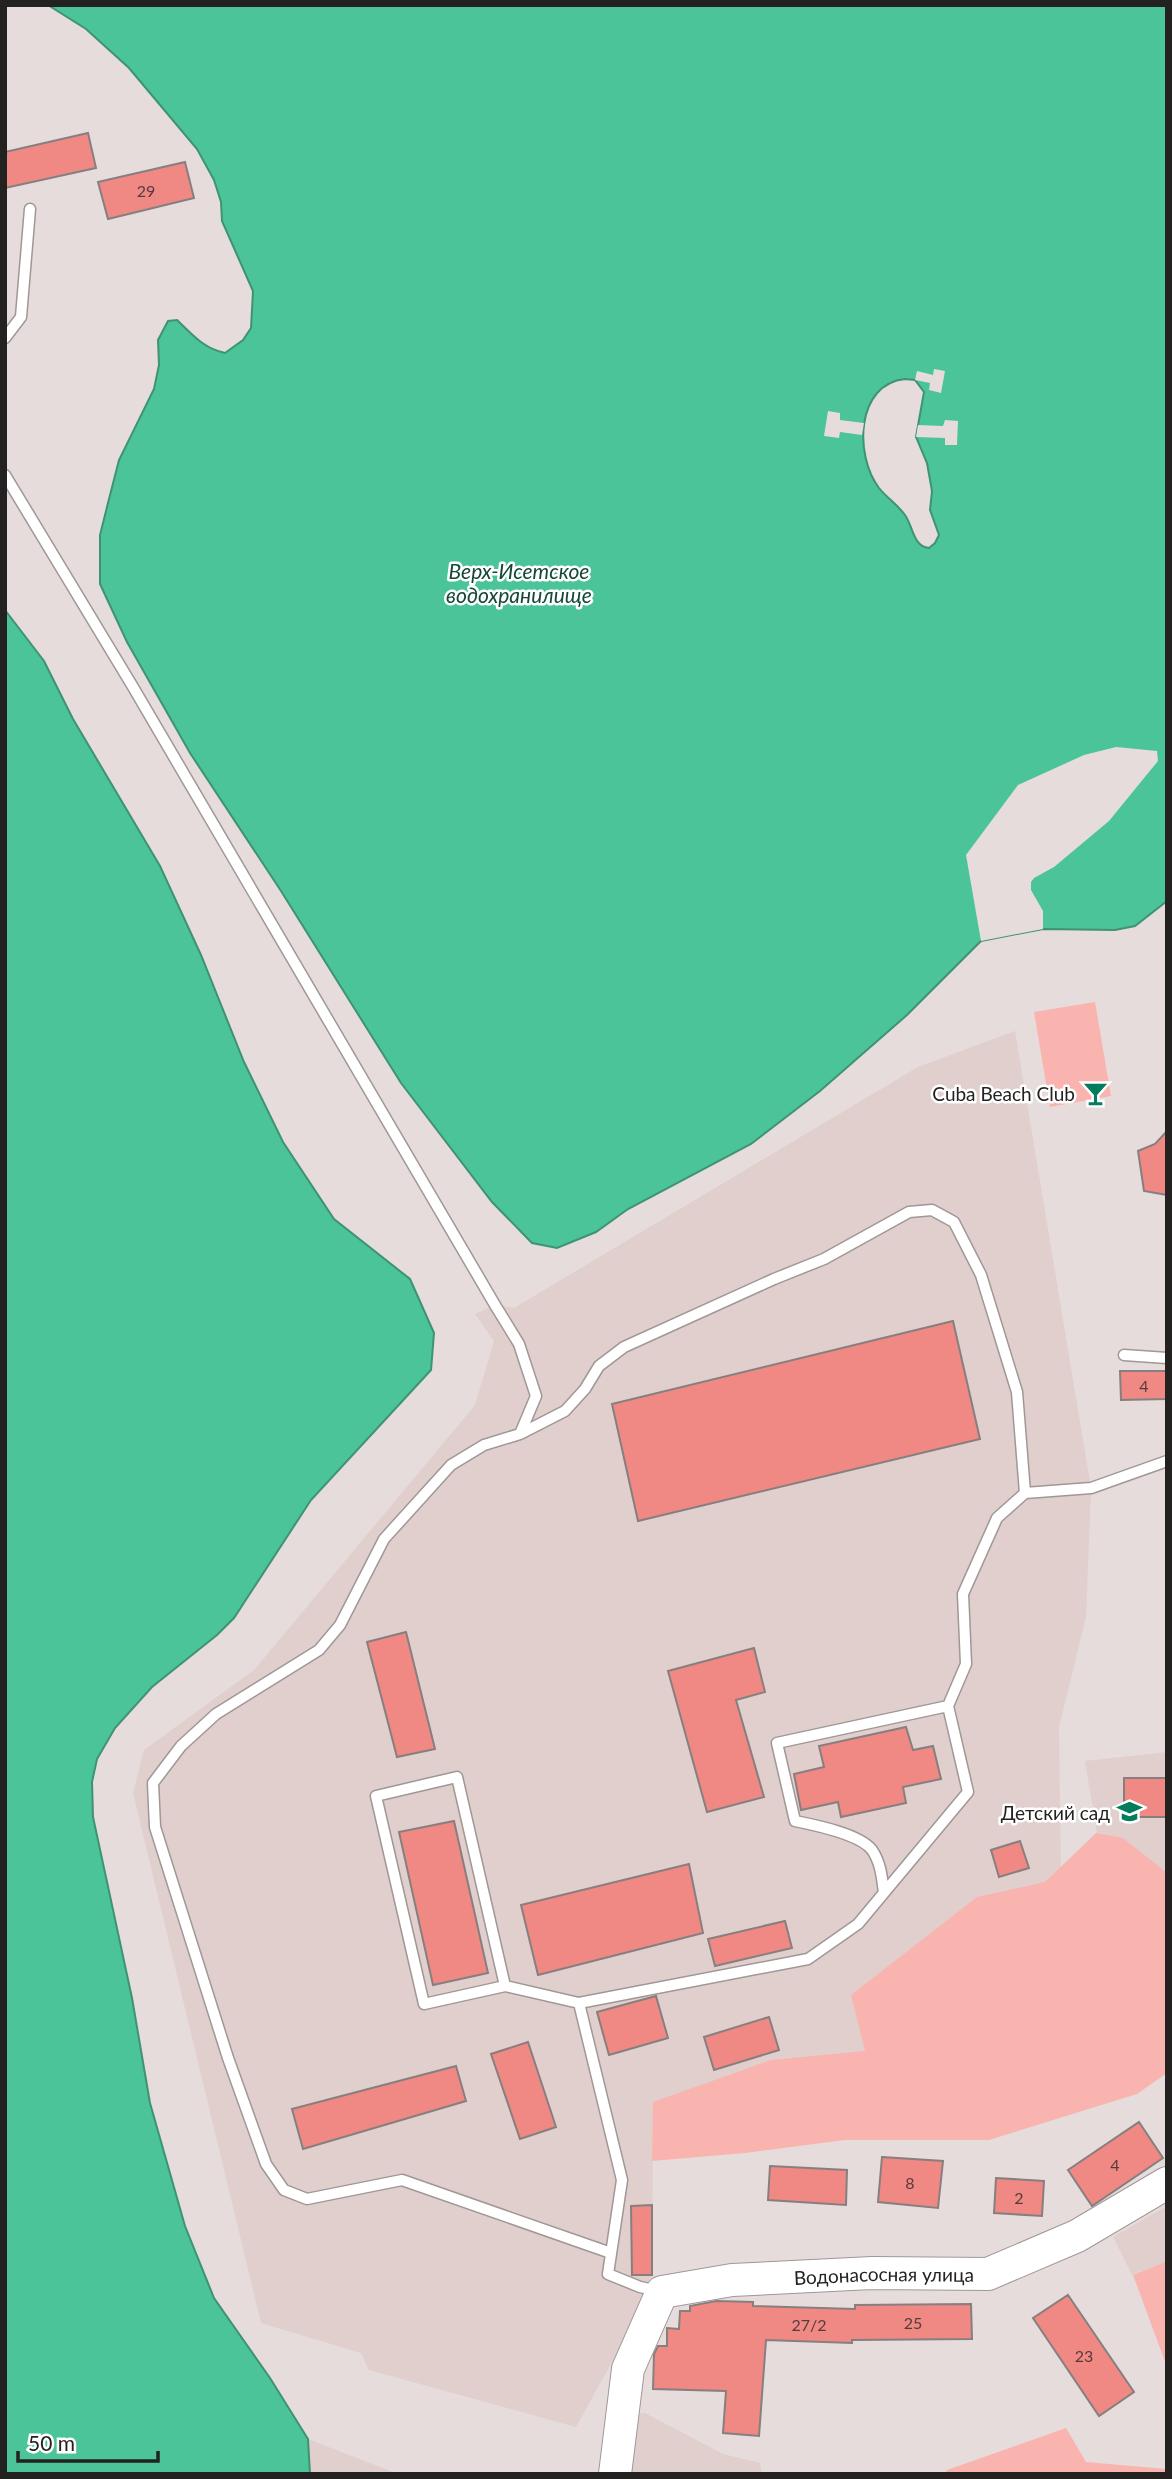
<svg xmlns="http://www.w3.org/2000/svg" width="1172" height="2479" font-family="Lato,sans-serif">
<rect width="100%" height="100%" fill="#e5dcdb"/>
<!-- built -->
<path fill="#e0cfcd" d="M1015,1031L1091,1488L1086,1617L1059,1727L1061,1882L904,2081L653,2102L652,2275L639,2313L576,2427L369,2370L361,2353L261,2323L133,1793L144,1750L254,1670L475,1405L494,1341L475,1314L495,1305L514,1308L918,1067Z
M1167,1752V1880L1102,1864L1085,1761Z
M1167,2206V2261L1132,2275L1113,2237Z
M645,2413L723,2454L760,2463L762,2474H630L629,2414Z
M308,2439L398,2474H310Z"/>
<!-- green -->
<path fill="#fab4af" d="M1095,1002L1111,1096L1050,1107L1034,1012Z
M1096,1833L1123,1838L1167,1873V2073L1137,2094L989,2140H845L745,2153L652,2161L653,2102L771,2060L865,2051L851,1995L977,1897L1045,1882Z
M1167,2261V2367L1133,2275Z
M1066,2428L1086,2462L1167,2469V2474H944L947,2470Z"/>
<!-- water -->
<path fill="#4ac498" stroke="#3f9374" stroke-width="2" fill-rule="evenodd" d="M48,5H1167V901L1135,926L1115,930L1043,929L981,941L907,1015L820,1091L751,1144L628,1209L596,1232L557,1248L532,1243L492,1202L401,1083L281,891L190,753L127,642L100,584V535L108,503L119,460L154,389L159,365L158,340L168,321L177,320C193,335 203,348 225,353L243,340L251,328L253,291L222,221L221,202L214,180L197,149L129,68L86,29ZM905,379L915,380L924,392L916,437L927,463L932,491L930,510L939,535L935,543L929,548C913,547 913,526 905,515C898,505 887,498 879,488C854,455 856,384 905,379Z
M5,610L44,661L73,719L160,866L201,955L244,1062L283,1142L334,1219L410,1279L434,1333L431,1370L311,1500L234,1618L217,1635L152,1687L115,1728L97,1759L92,1782L93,1817L132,1998L150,2103L185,2226L214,2298L270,2378L308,2439L310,2474H5Z"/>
<!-- pier -->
<path fill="#e5dcdb" d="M934,369L945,371L941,393L929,390L930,383L915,380L917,371L933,375Z
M828,411L840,413V420L864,423L862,435L840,432L839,438L824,436Z
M945,420L958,421L957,445H945V438L916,437L918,425L943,426Z
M1116,747L1157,751L1158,761L1109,821L1054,867L1034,878L1031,882V890L1043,911V929L981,941L966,855L1018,785L1084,755Z"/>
<!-- building -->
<path fill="#f08984" stroke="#877f7f" stroke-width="2" d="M88,133L96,168L5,188V152Z
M185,162L194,198L108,219L98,182Z
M1167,1131V1195L1144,1191L1138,1151L1155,1144Z
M953,1321L980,1439L638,1521L612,1404Z
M1120,1371H1167V1399L1121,1400Z
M406,1632L435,1749L397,1757L367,1642Z
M754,1648L765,1692L736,1700L764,1797L707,1812L668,1671Z
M906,1727L913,1750L933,1746L941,1779L903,1787L906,1803L841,1817L838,1802L801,1810L794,1774L824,1767L819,1746Z
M1124,1778H1167V1817H1124Z
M454,1821L488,1973L433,1985L399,1832Z
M1020,1841L1029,1868L999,1877L991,1850Z
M689,1864L703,1933L538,1975L521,1905Z
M785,1921L792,1948L715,1966L708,1939Z
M656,1996L668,2038L609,2055L597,2012Z
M769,2017L779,2050L714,2070L704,2037Z
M528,2042L556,2127L520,2139L491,2054Z
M456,2066L466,2101L303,2149L292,2109Z
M1139,2122L1163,2158L1092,2206L1068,2170Z
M882,2157L943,2161L938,2208L878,2202Z
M770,2166L847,2170L846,2205L768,2200Z
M996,2178L1044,2181L1042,2216L994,2213Z
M652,2205V2275H632L631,2206Z
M1068,2295L1134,2392L1099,2416L1033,2318Z
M716,2301L753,2302V2306L855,2309V2305L971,2304L972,2339L852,2340V2343L766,2340L759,2436L723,2433L726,2391L653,2389L654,2354L658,2346H667V2328L679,2329L680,2311H690V2306Z"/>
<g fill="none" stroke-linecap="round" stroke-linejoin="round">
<defs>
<path id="lane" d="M5,338L21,317L30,209
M5,475L133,687L495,1305L519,1344L536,1396L520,1434
M1124,1355L1167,1358
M1025,1493L1091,1488L1167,1461
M505,1986L457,1777L376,1796L424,2004L505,1986L579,2003L622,2180L608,2274L640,2287L659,2291
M579,2003L808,1959L858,1924L968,1792L948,1706L777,1743L795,1821C815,1825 860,1834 872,1850C881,1863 882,1878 884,1893
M611,2253L402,2180L307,2199L284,2190L266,2164L228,2058L155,1827L153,1783L181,1746L216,1714L319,1650L340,1625L384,1539L451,1465L484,1445L520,1434L565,1411L585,1389L599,1366L624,1347L774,1279L824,1259L909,1212L932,1210L954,1222L981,1275L1017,1392L1025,1493L997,1518L963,1594L966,1664L948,1706"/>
<g id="secondary">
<path id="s1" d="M615,2474L628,2369L662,2292L732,2280L872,2273L988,2274L1077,2236L1167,2183"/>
</g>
</defs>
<!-- lane casing -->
<use href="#lane" stroke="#a09797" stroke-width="13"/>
<!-- secondary casing -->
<use href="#secondary" stroke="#a09797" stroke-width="34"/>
<!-- lane -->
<use href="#lane" stroke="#fff" stroke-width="10"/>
<!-- secondary -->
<use href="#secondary" stroke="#fff" stroke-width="32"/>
</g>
<!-- icons -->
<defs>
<symbol id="bar-bare" viewBox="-9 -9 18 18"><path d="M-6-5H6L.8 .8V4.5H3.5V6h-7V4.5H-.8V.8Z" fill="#047d5c" stroke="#fff" stroke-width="2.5" paint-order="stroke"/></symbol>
<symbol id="school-bare" viewBox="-9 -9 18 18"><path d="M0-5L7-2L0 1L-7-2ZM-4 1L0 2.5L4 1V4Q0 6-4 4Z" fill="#047d5c" stroke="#fff" stroke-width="2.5" paint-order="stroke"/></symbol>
</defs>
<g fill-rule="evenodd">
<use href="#bar-bare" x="1078" y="1076" width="35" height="35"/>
<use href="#school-bare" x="1112" y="1794" width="35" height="35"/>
</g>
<g text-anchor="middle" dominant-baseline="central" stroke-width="5" stroke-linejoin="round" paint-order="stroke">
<!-- number labels -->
<g font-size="16" fill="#573b3a">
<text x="146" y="190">29</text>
<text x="1144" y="1385">4</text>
<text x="1115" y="2164">4</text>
<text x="910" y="2182">8</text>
<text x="1019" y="2197">2</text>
<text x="913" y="2322">25</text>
<text x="809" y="2324">27/2</text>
<text x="1084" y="2355">23</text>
</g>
<!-- poi labels -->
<g font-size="19" fill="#242121" stroke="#fff" text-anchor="end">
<text x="1075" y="1093">Cuba Beach Club</text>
<text x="1110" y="1812">Детский сад</text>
</g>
<!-- street labels -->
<g font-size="19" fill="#242121" stroke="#fff">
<text stroke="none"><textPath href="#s1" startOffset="413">Водонасосная улица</textPath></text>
</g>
<!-- water labels -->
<g font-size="21" font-style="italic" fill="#154836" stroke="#fff">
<text x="519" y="570">Верх-Исетское<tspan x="519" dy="24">водохранилище</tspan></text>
</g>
</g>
<!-- border -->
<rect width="1172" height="2479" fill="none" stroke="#242121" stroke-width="14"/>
<!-- scale -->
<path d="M18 2451v10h140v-10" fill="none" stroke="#242121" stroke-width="3.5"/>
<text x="28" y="2451" font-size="21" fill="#242121" stroke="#ffffff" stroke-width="5" paint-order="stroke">50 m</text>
</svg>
